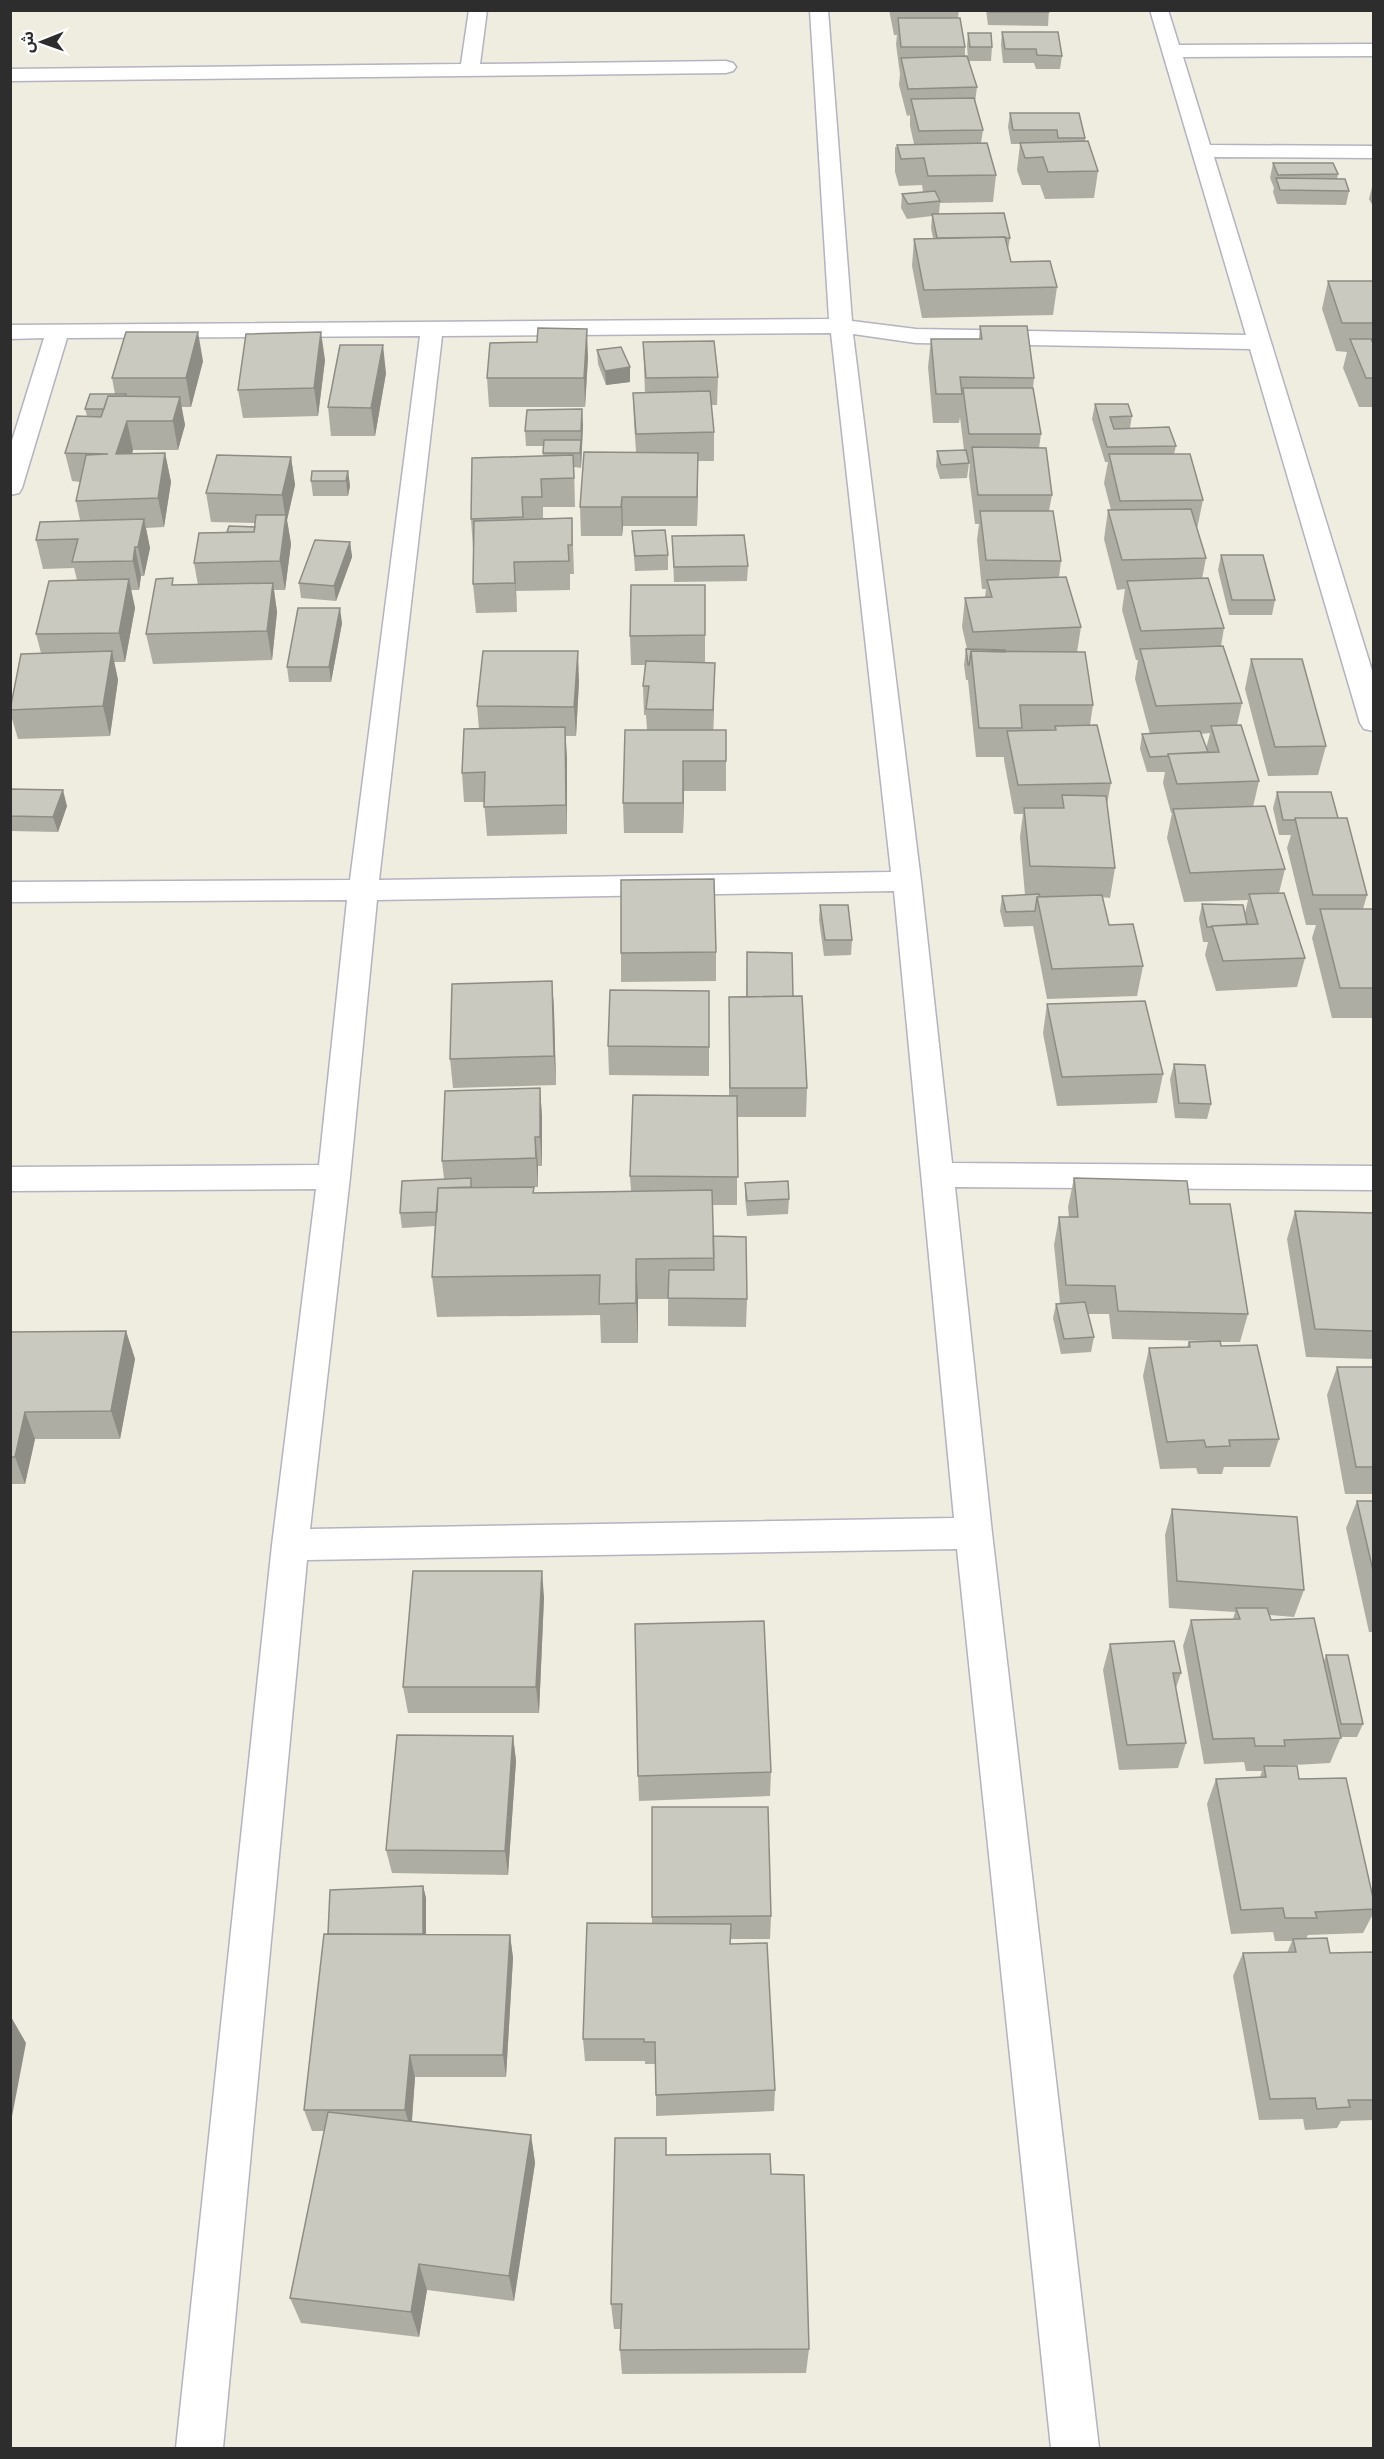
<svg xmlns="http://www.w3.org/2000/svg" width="1384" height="2459" font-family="Overpass,'Noto Sans Arabic',sans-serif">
<rect width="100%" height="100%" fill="#efece0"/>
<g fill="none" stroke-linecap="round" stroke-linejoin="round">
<defs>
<path id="minor" d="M469,10H487L480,64L726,61L733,63L736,67L733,71L726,73L10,81V69L461,64Z
M810,10H828L852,321L916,329L1246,335L1150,10H1168L1179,45L1374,44V56L1183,57L1210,145L1374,146V158L1214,157L1374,677V731L1364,729L1360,723L1250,349L916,343L853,334L921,881L952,1163L1374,1166V1190L955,1187L992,1533L1099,2448H1051L957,1549L307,1560L223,2448H176L272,1545L316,1189L10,1191V1167L319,1165L347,900L10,902V882L350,880L420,336L67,338L22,488L19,493L10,495V447L44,338L10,339V325L829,319ZM831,333L891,872L379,880L442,336ZM894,891L954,1518L310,1529L350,1177L377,900Z"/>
</defs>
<!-- minor casing -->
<use href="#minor" stroke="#b4b3c0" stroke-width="3"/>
<!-- minor -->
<use href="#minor" fill="#fff" fill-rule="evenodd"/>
</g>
<!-- wall -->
<path fill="#aeada4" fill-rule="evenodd" d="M889,10H959L958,18L965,47V57L968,59L967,46L968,33L992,47L991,61H969L977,87L975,103L983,130L981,143L996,175L993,202L940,203L939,214L1010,238L1008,250L1011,262L1057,287L1053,315L922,318L912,266L914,239L933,238L931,228L932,216L907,219L901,208L902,194L923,192L922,185L899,186L895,172V147H897V145L914,144L910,126V115L907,116L899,85L900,74L896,44L897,35H894Z
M986,10H1049L1048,26L988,25Z
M1002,32L1062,56L1060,69H1036L1034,63H1003L1001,45Z
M1010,113L1085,138V141L1098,171L1094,198L1045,199L1040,185H1022L1017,170L1020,144H1011L1008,127Z
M1273,163L1338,174L1337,179L1349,191L1346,205L1277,204L1273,192L1274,188L1270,178Z
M1374,179V208L1369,199Z
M1328,281H1374V407H1359L1343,368L1347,352L1336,351L1322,309Z
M980,326L1034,378L1033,388L1041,434L1039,448L1052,495L1049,511L1061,561L1059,577L1081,627L1077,652L1093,705L1090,725L1111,783L1107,804L1115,868L1110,898L1102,897L1109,925L1143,966L1137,996L1047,999L1033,926L1004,927L1000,911L1002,896L1025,895L1020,837L1023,814H1014L1004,760V757H976L968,680H966L964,665L966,649H967L962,627L965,598L985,597L986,589H982L977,540L979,524H975L969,476L970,463H969L967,478L940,479L936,466L937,451L964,450L960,417L959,423H933L928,367L931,339H979ZM1039,896L1065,897H1040Z
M537,342L588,357L585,407H489L487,378Z
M643,342L718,377L717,405H711L714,432V461H698L697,526H623L622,536H581L580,507L636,452L634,422L633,393H645Z
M597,350L630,382L606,385L598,364Z
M325,360L318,416L243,418L238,390Z
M203,361L191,407H181L185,425L178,450H133L132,454L165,453L171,482L164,527L146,528L150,548L144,576H141L139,590H131L135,608L125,662H114L118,680L110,736L18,739L10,712V706L41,653L36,634L77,580L74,568L43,569L36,540L80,520L76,501L80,482L72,481L65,453L87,416L85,409L115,394L112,378Z
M386,373L375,436H331L328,407Z
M1095,404L1132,416L1130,428L1176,446L1174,454L1203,500L1197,529L1206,558L1202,579L1224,628L1221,646L1242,703L1237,725L1259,781L1253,807L1285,869L1279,893L1305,958L1297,987L1216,991L1205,955L1208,942H1203L1199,919L1202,904L1245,913L1248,900L1184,902L1167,838L1172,813H1171L1163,783L1165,772H1147L1140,749L1142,734H1150L1135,679L1138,660H1136L1122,610L1125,589L1117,590L1104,539L1108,510H1111L1104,483L1108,462H1105L1092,419ZM1210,733L1206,749L1201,734Z
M583,424L581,468L574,467L575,507H543V518H572L574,574H570V590L516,591L517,612L476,613L473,584V548L471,519L543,456V446H526L525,431Z
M291,457L295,485L287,520L291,544L285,590H274L277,612L272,660L153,664L146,634L175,585H198L194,563L255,527V523L211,522L206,493Z
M348,471L350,486L348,496H313L311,481Z
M632,531L668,555V570L635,571Z
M672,536L748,566L747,581L674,582Z
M350,542L352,557L336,601L301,598L299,583Z
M1221,555L1275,600L1272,615H1229L1218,570Z
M705,585V663L714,692L713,730L726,761V791H684L683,833H624L623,803L647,730L646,715H644L643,686L645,665H631L630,636Z
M342,623L331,682H289L287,667Z
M1251,659L1326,746L1318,775L1268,776L1245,689Z
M579,681L576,736H566L567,834L487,836L484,802H464L462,773L479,729L477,706Z
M10,789L67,806L58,832L10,831Z
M1277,792L1338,818L1367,895L1363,909L1374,910V1018H1332L1312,938L1316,925H1306L1287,848L1291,835H1279L1273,808Z
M820,905L852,940L851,955L824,956L819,920Z
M716,952V981L621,982V953Z
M747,952L793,996L807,1088L806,1117H737V1205H712L713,1236L747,1299L746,1327L668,1326V1299H638V1343H601L600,1315L437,1317L432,1277L435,1226L402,1228L400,1213L444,1179L442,1161L540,1088L542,1117V1166H538V1187H534V1193L631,1191L630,1176L729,1096V997H746Z
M552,981L554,1010L556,1085L453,1088L450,1059Z
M709,991V1076L609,1075L608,1046Z
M1047,1004L1163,1074L1157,1103L1057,1106L1043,1033Z
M1174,1064L1211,1104L1207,1119L1175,1118L1170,1079Z
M1074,1178L1190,1204L1248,1314L1240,1342H1220L1221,1346L1279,1439L1270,1467H1224L1222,1474H1198L1196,1468L1160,1469L1143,1376L1149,1348L1187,1347L1189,1342L1212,1341L1112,1339L1109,1314H1088L1094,1337L1091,1352L1061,1354L1053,1318L1056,1304L1060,1303L1054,1245L1059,1217H1069L1068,1207Z
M745,1183L789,1199L788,1214L747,1216L745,1198Z
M1295,1211L1374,1213V1359L1306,1357L1287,1239Z
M126,1331L135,1359L120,1439H35L25,1484H10V1332Z
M1337,1367H1374V1494H1345L1327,1395Z
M1357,1501H1374V1632H1369L1346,1528Z
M1172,1509L1304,1590L1294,1617L1270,1615L1271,1620L1324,1661L1326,1655L1363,1724L1357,1737H1341L1330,1763L1277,1766L1299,1779L1374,1909V1912L1363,1933L1308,1935L1306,1939L1330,1953L1374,1952V2120L1341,2121L1337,2128L1305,2130L1303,2119L1259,2120L1233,1976L1243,1953H1287L1292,1941H1275L1273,1932L1231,1934L1207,1804L1216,1779L1260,1777L1262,1771H1246L1244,1762L1204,1764L1183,1646L1191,1620L1233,1619L1235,1612L1169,1608L1165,1535Z
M544,1597L539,1713H408L403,1687Z
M1110,1644L1181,1673L1176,1688L1186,1743L1178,1768L1119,1770L1103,1670Z
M513,1736L516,1761L508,1875L392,1873L386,1850Z
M771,1772L770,1796L639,1801L638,1776Z
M652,1807L771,1916L770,1939H731L730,1944L775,2090L774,2111L656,2116V2064H645V2061H585L583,2039L652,1923Z
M423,1886L426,1898V1935H510L513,1958L506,2077H415L412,2122L531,2135L535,2163L514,2301L427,2290L419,2337L301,2323L290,2298L325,2131H312L304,2110L328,1934Z
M666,2155L771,2174L809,2349L806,2373L622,2374L620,2350L621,2329H614L611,2304Z"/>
<!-- shaded-wall -->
<path fill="#8d8d86" d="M587,329L588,357L585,407L584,378Z
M198,332L203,361L191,407L186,378Z
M321,332L325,360L318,416L314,388Z
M383,345L386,373L375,436L371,408Z
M630,367V382L606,385L605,371Z
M180,397L185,425L178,450L173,421Z
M582,409L583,424L581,468L580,453Z
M127,421L133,450L122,483L116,454Z
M165,453L171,482L164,527L158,498Z
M698,453V481L697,526V497Z
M291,457L295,485L287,520L291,544L285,590L280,561L286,520L282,495Z
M348,471L350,486L348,496L346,481Z
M622,497L623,526L622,536L621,507Z
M144,519L150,548L144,576L138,547Z
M350,542L352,557L336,601L334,586Z
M135,547L141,576L139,590L133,561Z
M514,562L516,591L517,612L515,583Z
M129,579L135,608L125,662L119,633Z
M273,583L277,612L272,660L267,631Z
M340,608L342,623L331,682L329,667Z
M112,651L118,680L110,736L103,706Z
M578,651L579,681L576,736L574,707Z
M715,663L714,692L713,740V710Z
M565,727L567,757V834L566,805Z
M683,761L684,791L683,833Z
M63,790L67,806L58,832L53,817Z
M552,981L554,1010L556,1085L554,1056Z
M540,1088L542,1117V1166L540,1137Z
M535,1137L538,1166V1187L536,1158Z
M636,1259L638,1299V1343L636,1303Z
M126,1331L135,1359L120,1439L111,1411Z
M25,1412L35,1439L25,1484L15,1457Z
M542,1571L544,1597L539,1713L536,1687Z
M513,1736L516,1761L508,1875L505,1851Z
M423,1886L426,1898V1946L423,1934Z
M510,1935L513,1958L506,2077L503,2055Z
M10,2015L26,2043L10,2127Z
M410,2055L415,2077L411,2131L405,2110Z
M531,2135L535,2163L514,2301L509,2276Z
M419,2264L427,2290L419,2337L411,2312Z"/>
<!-- building -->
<path fill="#cac9bf" stroke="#8d8d86" stroke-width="1.5" d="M989,10H1049V12H990Z
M898,18H960L965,47H901Z
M1002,32H1058L1062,56L1037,55L1036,49H1005Z
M968,33H991L992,47H970Z
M967,56L977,87L908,89L901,58Z
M974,98L983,130L919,131L911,99Z
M1010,113H1079L1085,138H1058L1057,130H1013Z
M1088,141L1098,171L1048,172L1043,157L1025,158L1020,143Z
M987,143L996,175L928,176L924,158L901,159L897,145Z
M1273,163H1333L1338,174L1278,175Z
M1276,178L1345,179L1349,191L1280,190Z
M935,191L940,201L908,204L902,194Z
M1004,213L1010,238H1005V237L937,238L932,214Z
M1005,237L1011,262L1050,261L1057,287L924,290L914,239Z
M1328,281H1374V323H1342Z
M980,326H1027L1034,378L960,377L962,394H936L931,339H982Z
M538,328L587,329L584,378H487L490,343L537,342Z
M126,332H198L186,378H112Z
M321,332L314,388L238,390L246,334Z
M1350,339H1371L1374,345V378H1366Z
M714,341L718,377L646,378L643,342Z
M340,345H383L371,408L328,407Z
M621,347L630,367L605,371L597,350Z
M963,388H1033L1041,434H969Z
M710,391L714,432L636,434L633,393Z
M90,394H126L125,396H108L104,409H85Z
M108,396L180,397L173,421H127L116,454L165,453L158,498L76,501L86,455L108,454L65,453L77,416L101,417Z
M1095,404H1128L1132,416L1110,417L1114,429L1169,427L1176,446L1107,447Z
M582,409L581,431H525L527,410Z
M544,440H581L580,453H543Z
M972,447L1046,448L1052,495H978Z
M966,450L969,463L941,465L937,451Z
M584,452L698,453L697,497H622L621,507H580Z
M1109,454H1190L1203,500L1120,501Z
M217,455L291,457L282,495L206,493Z
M573,455L574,478L541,479L542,497H522L523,517L471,519L472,458Z
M312,471H348L346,481H311Z
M1191,509L1206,558L1122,560L1108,510Z
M980,511H1053L1061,561L986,560Z
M256,515H286L280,561L194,563L199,533L254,532Z
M572,518V545H568L569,561L514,562L515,583L473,584L474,521Z
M144,519L138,547H135L133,561L72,562L78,539L36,540L40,522Z
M229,526L255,527L254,532H227Z
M665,530L668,555L635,556L632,531Z
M744,535L748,566L674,567L672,536Z
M315,540L350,542L334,586L299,583Z
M1221,555H1263L1275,600H1232Z
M1066,577L1081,627L973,632L965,598L992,597L987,580Z
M173,578L172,585L273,583L267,631L146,634L156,579Z
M1208,578L1224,628L1141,631L1127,581Z
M129,579L119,633L36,634L49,581Z
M631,585H705V635L630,636Z
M298,608H340L329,667H287Z
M1223,646L1242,703L1156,706L1140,649Z
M966,649L1005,650V652L971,651L969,665H968Z
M112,651L103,706L10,710L21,654Z
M483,651H578L574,707L477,706Z
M971,651L1085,652L1093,705H1020L1022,728H979Z
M1251,659H1302L1326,746L1275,747Z
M646,661L715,663L713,710L646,709L649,686H643Z
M1097,725L1111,783L1018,785L1007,731L1056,730L1055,726Z
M1241,725L1259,781L1177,784L1168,754L1219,752L1211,726Z
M565,727L566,805L484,807L485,772L462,773L464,729Z
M625,730H726V761H683V803H623Z
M1200,731L1208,752L1168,754V756L1150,757L1142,734Z
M10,789L63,790L53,817L10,816Z
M1277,792H1331L1338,818H1295V820H1283Z
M1062,795L1106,796L1115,868L1030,866L1024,808H1064Z
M1265,806L1285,869L1190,873L1173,809Z
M1295,818H1347L1367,895H1313Z
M714,879L716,952L621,953V880Z
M1284,893L1305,958L1223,961L1212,926L1258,924L1249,894Z
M1039,894L1040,897H1037L1035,911L1006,912L1002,896Z
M1102,895L1109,925L1133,924L1143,966L1052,969L1037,897Z
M1202,904L1243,905L1247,924L1212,926V927H1207Z
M820,905H848L852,940H825Z
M1320,909H1373L1374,988H1340Z
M747,952L792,953L793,996L747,997Z
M552,981L554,1056L450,1059L452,984Z
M610,990L709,991V1047L608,1046Z
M802,996L807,1088H730L729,997Z
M1145,1001L1163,1074L1062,1077L1047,1004Z
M1174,1064L1205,1065L1211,1104L1179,1103Z
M540,1088V1137H535L536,1158L442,1161L445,1091Z
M633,1095L737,1096L738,1177L630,1176Z
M471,1178V1187L438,1188L437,1212L400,1213L402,1181Z
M1074,1178L1187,1181L1190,1204H1230L1248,1314L1118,1311L1115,1286L1066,1285L1059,1217H1078Z
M788,1181L789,1199L747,1201L745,1183Z
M534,1187L533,1193L712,1190L714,1258L636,1259V1303L599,1304L600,1275L432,1277L438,1188Z
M1295,1211L1374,1213V1331L1315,1329Z
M713,1236L746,1237L747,1299L668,1298L669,1270H714Z
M1085,1302L1094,1337L1064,1339L1056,1304Z
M126,1331L111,1411L25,1412L15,1457H10V1332Z
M1220,1341L1221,1346L1257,1345L1279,1439L1229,1440L1230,1446L1206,1447L1204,1440L1167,1442L1149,1348L1190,1347L1189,1342Z
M1337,1367H1374V1467H1356Z
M1357,1501H1374V1575Z
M1172,1509L1297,1517L1304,1590L1177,1581Z
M413,1571H542L536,1687H403Z
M1236,1608H1267L1271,1620L1314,1618L1341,1738L1284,1740L1285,1746H1255L1254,1738L1213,1739L1191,1620L1240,1619Z
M764,1621L771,1772L638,1776L635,1624Z
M1174,1641L1181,1673H1173L1186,1743L1127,1745L1110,1644Z
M1326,1655H1348L1363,1724H1341Z
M397,1735L513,1736L505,1851L386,1850Z
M1264,1766H1297L1299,1779L1346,1778L1374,1902V1909L1315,1912L1317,1918H1285L1283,1908L1241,1910L1216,1779L1266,1777Z
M652,1807H768L771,1916L652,1917Z
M423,1886V1934H328L330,1890Z
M587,1923L731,1924L730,1944L767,1943L775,2090L656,2095L655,2042H644V2039H583Z
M324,1934L510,1935L503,2055H410L405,2110H304Z
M1327,1938L1330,1953L1374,1952V2100H1348L1350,2107L1317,2109L1315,2098L1270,2099L1243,1953L1296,1952L1293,1939Z
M328,2112L531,2135L509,2276L419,2264L411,2312L290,2298Z
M615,2138H666V2155L770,2154L771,2174L804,2175L809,2349L620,2350L622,2304H611Z"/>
<!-- border -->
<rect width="1384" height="2459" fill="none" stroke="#2d2d2d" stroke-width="24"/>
<!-- north arrow -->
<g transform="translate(42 42) rotate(269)" stroke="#ffffff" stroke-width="4.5" paint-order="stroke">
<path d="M0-4.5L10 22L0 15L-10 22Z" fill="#2d2d2d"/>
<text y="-9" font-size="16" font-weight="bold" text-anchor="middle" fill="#2d2d2d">ش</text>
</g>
</svg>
